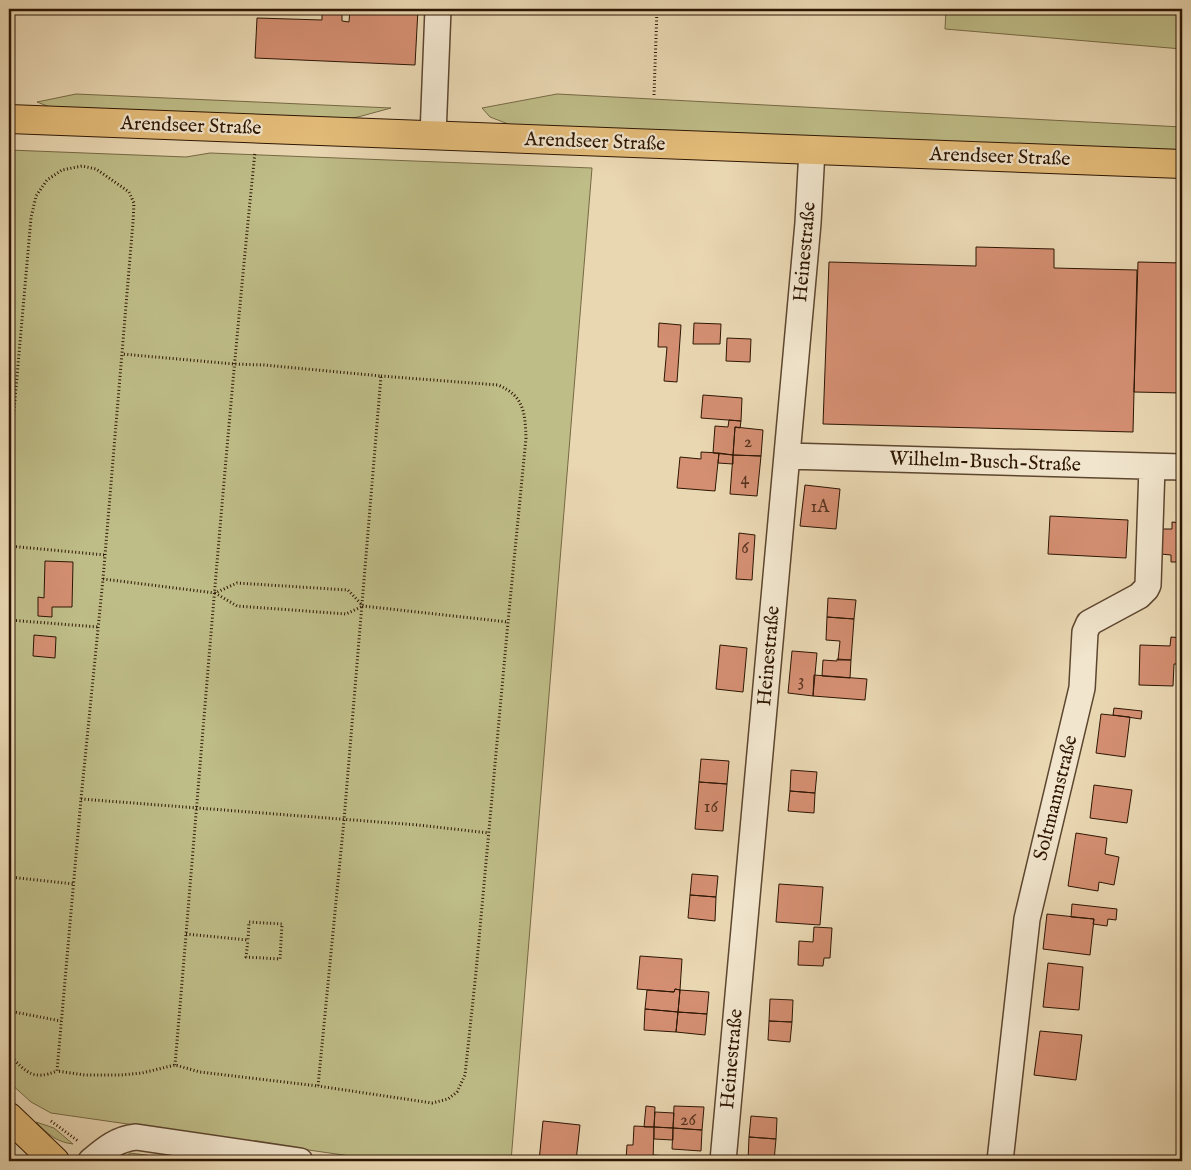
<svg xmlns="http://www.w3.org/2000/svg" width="1191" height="1170" font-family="'IM FELL English',serif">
<rect width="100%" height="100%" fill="#e9d7b2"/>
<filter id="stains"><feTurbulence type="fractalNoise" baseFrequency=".004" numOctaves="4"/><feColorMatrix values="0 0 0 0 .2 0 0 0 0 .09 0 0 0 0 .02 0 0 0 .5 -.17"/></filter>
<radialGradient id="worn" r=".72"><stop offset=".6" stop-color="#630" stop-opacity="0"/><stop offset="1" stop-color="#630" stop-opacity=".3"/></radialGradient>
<!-- green -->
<path fill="#bebc87" stroke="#766945" d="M946,9H1182V49L945,29Z
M76,94L391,108L358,117L332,121L55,109L37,102Z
M557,94L1182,127V152L516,127L490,117L482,108Z
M9,150L186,157L210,153L592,168L511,1161H385L51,1113L31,1102L9,1082Z
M36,1122L54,1128L73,1144C56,1142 48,1134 36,1122Z
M130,1153L193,1161H120Z"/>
<!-- building -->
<path fill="#d48f72" stroke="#2e1603" d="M350,9H418L415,65L255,58L257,18L322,20V13L342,14V21L349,22Z
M545,9H640L639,14Z
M976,247L1054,249V268L1137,270L1133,432L823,424L829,262L976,266Z
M1138,262L1182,263V393L1134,392Z
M659,323L681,325L677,382L664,381L667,347H658Z
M694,323L721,324L720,344H693Z
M727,338L751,339L750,362L726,361Z
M703,395L742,398L741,421L701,418Z
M729,420L741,421L740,428L735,427L733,455L713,453L715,426L728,427Z
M735,427L763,430L761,456L733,455Z
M701,452L719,453L715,491L677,488L680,457L701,459Z
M719,453L733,455V464L718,463Z
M733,455L761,456L757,496L730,494Z
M805,485L840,489L836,529L800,526Z
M1050,516L1128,520L1126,558L1048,554Z
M1172,522L1182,523V562H1171V555L1161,554V529H1172Z
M739,533L755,535L752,580L736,579Z
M45,561L73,562L72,607H52V617L38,616V597L44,598Z
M828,598L856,600L854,619L827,617Z
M827,617L854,619L851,660H838L840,641L826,640Z
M34,635L56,637L55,658L33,656Z
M1171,637L1182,638V664H1174L1173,686L1139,685L1140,645L1170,646Z
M720,645L747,648L743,692L716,689Z
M792,651L817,653L813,696L788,693Z
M837,659L851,660L850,678L822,676L823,660L837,661Z
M814,675L867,679L865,700L813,696Z
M1114,708L1142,711L1141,719L1113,715Z
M1101,714L1130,717L1125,757L1096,753Z
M701,759L729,761L727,784L699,782Z
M791,770L817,772L815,793L790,791Z
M699,782L727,784L723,831L695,829Z
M1094,785L1132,790L1127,823L1090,818Z
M790,791L815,793L814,813L788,811Z
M1076,833L1107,838L1105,854L1119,857L1114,885L1099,882L1098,891L1068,886Z
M692,874L718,876L716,897L690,895Z
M779,884L823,887L820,925L776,922Z
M690,895L716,897L715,921L688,918Z
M1072,904L1117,909L1116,920L1108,919L1107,926L1093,924L1094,919L1071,917Z
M1047,914L1094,919L1090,955L1043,949Z
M814,927L832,928L830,958H824L823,966L798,965L799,941L813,942Z
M640,956L682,959L680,990L675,989L674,992L637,989Z
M1048,963L1083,967L1079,1010L1043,1007Z
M675,989L680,990L678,1012L645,1009L647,990L674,992Z
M680,990L709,992L707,1014L678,1012Z
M770,999L793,1000L792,1022L769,1021Z
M645,1009L678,1012L676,1032L644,1030Z
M678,1012L707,1014L705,1035L676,1032Z
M769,1021L792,1022L790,1042L768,1040Z
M1040,1031L1082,1035L1076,1080L1034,1075Z
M646,1106L655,1107L654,1127H644Z
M674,1106L704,1107L702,1130L673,1128Z
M655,1112L674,1113L673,1128L654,1127Z
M751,1116L777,1118L776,1139L749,1137Z
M543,1121L580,1125L576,1161H539Z
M634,1126L654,1127L653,1161L626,1160L627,1145H633Z
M654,1127L673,1128V1140L654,1139Z
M673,1128L702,1130L701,1151L672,1149Z
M749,1137L776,1139L774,1161H748Z
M653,1155L669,1156L668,1161H653Z"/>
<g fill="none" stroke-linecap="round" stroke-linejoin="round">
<defs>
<path id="minor" d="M433,135L438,9
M787,456L1182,467
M91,1161C105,1149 117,1139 136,1137L300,1161
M723,1161L808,223L812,150
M1000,1161L1027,919L1082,688L1085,632L1089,623L1139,596L1146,589L1148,585L1152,467"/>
<path id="primary" d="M9,119L1182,164
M9,1117L55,1161"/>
</defs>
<!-- minor casing -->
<use href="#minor" stroke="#5d462f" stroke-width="28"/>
<!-- primary casing -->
<use href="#primary" stroke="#2e1603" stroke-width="30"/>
<!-- path -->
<path stroke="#2e1603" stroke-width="3" stroke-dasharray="1 2.5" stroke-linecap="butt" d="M11,9V94
M654,95L657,9
M381,376L498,385C524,396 525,412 526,438L508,622
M9,467L31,218L36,196L47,180L62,170L82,166L96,169L129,192L134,203L133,222L103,579L81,799L57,1071L85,1075H121L142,1073L175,1065L200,1072L318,1086L344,820L381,376L264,365L234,364L122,354
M9,546L105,555
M103,579L215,593L237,583L348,590L363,606L508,622L476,972L465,1075L457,1092L448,1099L432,1103L318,1086
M215,593L237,606L346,614L363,606
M9,620L98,627
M81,799L418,825L489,833
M9,877L74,884
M186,934L248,940L249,922L282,924L280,959L246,957L248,940
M9,1011L61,1021
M9,1055C27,1072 32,1081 57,1071
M175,1065C201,761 224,456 255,152
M51,1121L78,1141"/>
<!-- minor -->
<use href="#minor" stroke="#f1e5cd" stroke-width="25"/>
<!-- primary -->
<use href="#primary" stroke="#e4bc79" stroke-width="28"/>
</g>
<g text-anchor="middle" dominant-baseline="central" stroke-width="4.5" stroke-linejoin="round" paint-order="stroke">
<!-- number labels -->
<g font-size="18" fill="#58341f">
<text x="748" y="442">2</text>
<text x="745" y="479">4</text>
<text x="820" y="507">1A</text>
<text x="745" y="548">6</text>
<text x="801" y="681">3</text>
<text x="711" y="807">16</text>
<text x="688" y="1120">26</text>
</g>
<!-- street labels -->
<g font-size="20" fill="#2e1603" stroke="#f1e5cd">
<text transform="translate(191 126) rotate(2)">Arendseer Straße</text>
<text transform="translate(595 142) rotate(2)">Arendseer Straße</text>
<text transform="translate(1000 157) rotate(2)">Arendseer Straße</text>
<text transform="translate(805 252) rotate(-85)">Heinestraße</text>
<text transform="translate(985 462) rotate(2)">Wilhelm-Busch-Straße</text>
<text transform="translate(769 656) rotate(-85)">Heinestraße</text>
<text transform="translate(1056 798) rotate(-76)">Soltmannstraße</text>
<text transform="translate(732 1059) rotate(-85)">Heinestraße</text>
</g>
</g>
<!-- margin -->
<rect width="1191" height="1170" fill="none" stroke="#e9d7b2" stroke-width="30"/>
<rect x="10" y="10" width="1171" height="1150" fill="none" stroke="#2e1603" stroke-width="2.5"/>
<rect x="15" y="15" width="1161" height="1140" fill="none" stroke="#2e1603"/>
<rect width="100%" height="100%" filter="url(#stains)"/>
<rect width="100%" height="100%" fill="url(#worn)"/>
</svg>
